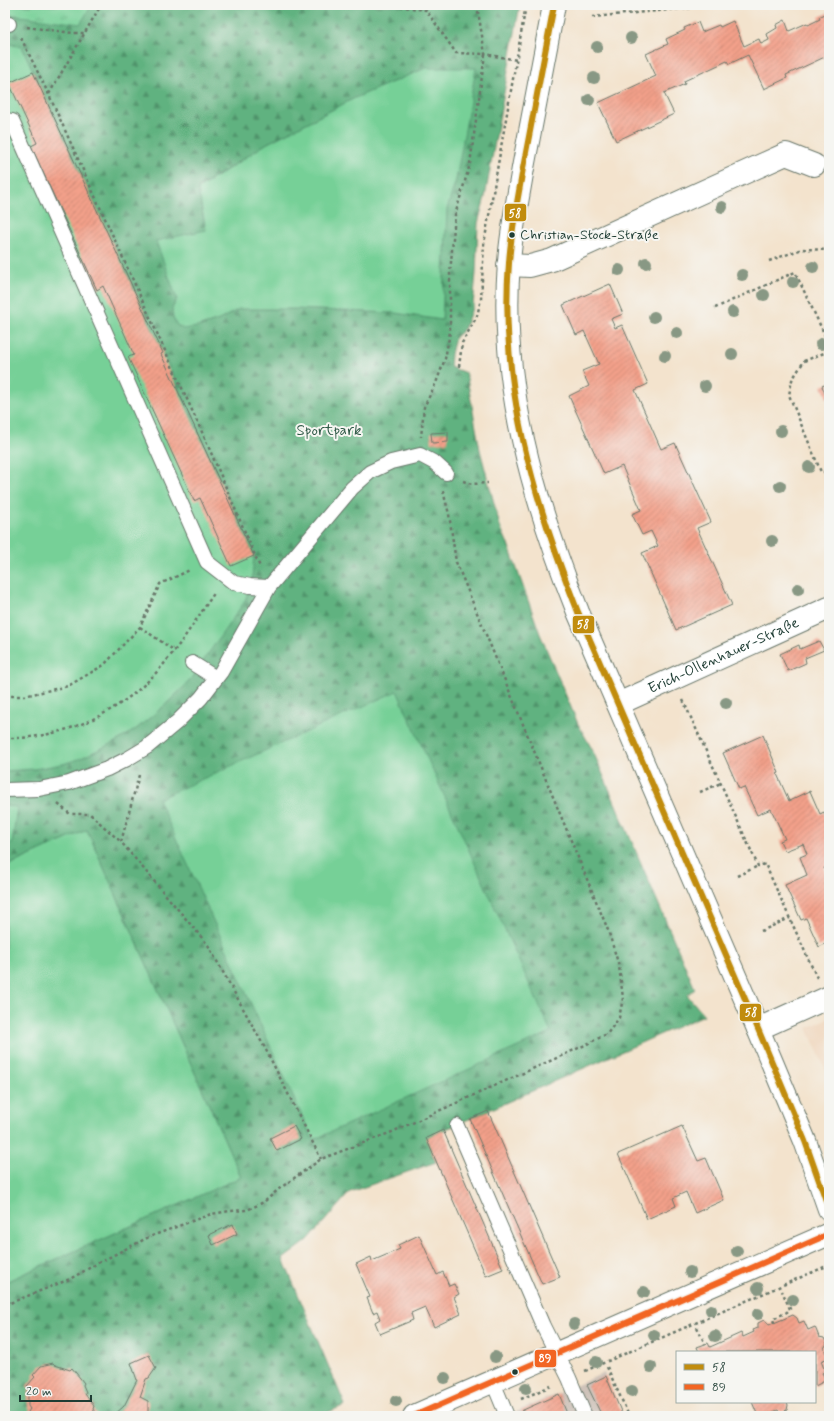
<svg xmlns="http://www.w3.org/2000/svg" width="834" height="1421" font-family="Mynerve,sans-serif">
<defs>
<pattern id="forest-firs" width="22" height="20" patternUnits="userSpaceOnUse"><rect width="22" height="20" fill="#60b280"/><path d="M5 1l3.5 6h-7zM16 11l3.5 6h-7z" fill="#4f926a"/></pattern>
<pattern id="park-tufts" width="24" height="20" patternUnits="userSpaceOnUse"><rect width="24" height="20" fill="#76d097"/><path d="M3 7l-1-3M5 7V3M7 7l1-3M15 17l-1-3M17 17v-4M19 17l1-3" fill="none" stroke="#60aa7c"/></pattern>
<pattern id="building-hatch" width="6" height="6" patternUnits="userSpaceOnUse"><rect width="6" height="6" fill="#f3a08a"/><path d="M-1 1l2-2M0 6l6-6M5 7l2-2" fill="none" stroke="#c48472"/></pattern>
</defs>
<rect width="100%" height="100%" fill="#f6f6f2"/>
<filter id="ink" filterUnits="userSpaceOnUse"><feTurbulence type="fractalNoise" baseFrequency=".025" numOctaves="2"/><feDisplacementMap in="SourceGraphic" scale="8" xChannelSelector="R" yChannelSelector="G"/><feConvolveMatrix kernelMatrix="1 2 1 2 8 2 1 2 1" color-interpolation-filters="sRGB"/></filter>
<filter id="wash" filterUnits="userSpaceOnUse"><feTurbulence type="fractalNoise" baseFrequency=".012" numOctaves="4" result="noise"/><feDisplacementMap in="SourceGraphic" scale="16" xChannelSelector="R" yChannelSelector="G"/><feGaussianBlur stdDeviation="0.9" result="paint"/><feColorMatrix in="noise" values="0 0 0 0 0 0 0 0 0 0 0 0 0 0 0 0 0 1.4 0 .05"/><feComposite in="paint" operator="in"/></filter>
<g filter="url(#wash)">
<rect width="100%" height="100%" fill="#f3e3cd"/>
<!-- built -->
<path fill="#f0d6bc" d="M829,1018V1077L807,1028Z"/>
<!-- industrial -->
<path fill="#cec2b9" d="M604,1373L623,1416H507Z"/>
<!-- forest -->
<path fill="url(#forest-firs)" stroke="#40785a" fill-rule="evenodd" d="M5,5H520L485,197L478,223L476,273L473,306L464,329L455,337L451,354L450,367L466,373L480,450L500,526L508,544L540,634L578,724L592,749L695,989L687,995L704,1015L426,1138L436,1162L350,1192L307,1241L283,1259L345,1405L319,1416H5V1282L241,1177L87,830L5,867V843L12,844L17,808L5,806V771L34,769L63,764L81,758L117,741L135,730L164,706L187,684L254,556L124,267L123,268L22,47L5,43ZM426,68L456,180L447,209L442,320L395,313L294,309H239L219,320L197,327L172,309L177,299L206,230L198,188L266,144L355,98Z"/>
<!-- park -->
<path fill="url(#park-tufts)" stroke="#4a8666" d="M5,5H92L80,24L5,14Z"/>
<!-- garden -->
<path fill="#76d097" stroke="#4a8666" d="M5,43L22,47L123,267H124L254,556L252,579L245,601L187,684L164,706L135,730L117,741L81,758L63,764L34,769L5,771Z
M426,68H476L456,180L447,209L442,320L395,313L294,309H239L219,320L197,327L183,329L177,325L173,318L172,309L177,299L156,241L206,230L198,189L266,144L355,98Z
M397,691L551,1032L313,1140L158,799Z
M5,806L17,807L12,844L5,843Z
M87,830L241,1177L5,1282V867Z"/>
<g id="blocks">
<!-- building -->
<path fill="url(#building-hatch)" d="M829,12V55L786,75L787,78L764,89L748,55L729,64L727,61L684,81L685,84L664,93L674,114L616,141L598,103L656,76L646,54L668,44L666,39L685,30L684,28L698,22L702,32L719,25L720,27L733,21L744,46L759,39L761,44L769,40L767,34L777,28L776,25L785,20L789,31L807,23L808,25L820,19L819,17Z
M33,72L145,314L163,353L161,354L254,556L231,566L200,498L194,501L128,357L134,355L103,286L97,290L31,146L37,143L9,83Z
M610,284L623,314L611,319L615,328L622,325L648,384L635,390L661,449L675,443L711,522L697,528L732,605L676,630L642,553L658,546L651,531L642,535L632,514L641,510L622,466L604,474L569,396L589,386L582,371L599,364L584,331L576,335L563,305Z
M829,383V403L822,386Z
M448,432V442L432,443L431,433Z
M819,641L824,650L805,658L806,663L788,671L780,654L799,645L800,649Z
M763,735L779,773L777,774L789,801L810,791L820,814L824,812L829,824V866L824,868L829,878V942L819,947L806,918L801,920L785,885L807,875L800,857L807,854L803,844L785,851L780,841L785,839L771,809L757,815L744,787L739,789L723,753Z
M488,1111L560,1277L542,1284L470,1119Z
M294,1126L301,1139L277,1151L270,1138Z
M682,1126L698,1161L706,1158L724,1200L695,1213L686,1192L673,1198L676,1206L647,1219L618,1154Z
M443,1130L503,1269L486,1276L426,1138Z
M233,1224L237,1234L213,1245L209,1235Z
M419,1235L437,1275L443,1272L449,1286L454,1284L459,1294L454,1297L461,1314L434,1327L425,1307L411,1313L413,1320L380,1334L375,1322L380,1319L377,1311L373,1313L367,1298L370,1297L356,1264L371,1257L372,1261L400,1249L398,1245Z
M793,1315L797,1318L799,1323L804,1321L808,1330L815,1327L819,1337L824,1338L827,1344L824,1348L828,1358L821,1361L825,1371L822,1373L825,1378L823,1382L815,1386V1352H699L697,1347L708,1343L710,1347L741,1333L743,1337L754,1332L753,1330L758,1328V1323L764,1320L767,1322L769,1325Z
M149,1355L156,1368L149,1378L146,1379L140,1397L148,1401V1414H144L147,1416H113L124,1406L137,1380L131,1363Z
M53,1363L55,1365L70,1370L72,1368L84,1383L83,1385L86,1392L85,1394L94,1406L93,1409L97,1416H30L28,1412L30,1409L28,1406V1393L30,1390L27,1386L35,1377L33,1375L41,1366Z
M606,1376L614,1395L623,1416H601L600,1412L587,1385Z
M559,1394L568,1416H524L521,1411Z
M752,1402H787L788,1405L787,1410L780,1413L778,1410L764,1416H758Z"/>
</g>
</g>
<g filter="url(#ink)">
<use href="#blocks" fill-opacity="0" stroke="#69776a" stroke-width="1"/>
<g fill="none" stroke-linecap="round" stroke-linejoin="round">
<defs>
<path id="lane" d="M5,24H9
M5,120L12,121L207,562L234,583L250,586L269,587
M192,663L216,678
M5,790L39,789L69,783L107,769L127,759L147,747L177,722L201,698L221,672L269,587L352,488L370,472L391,462L420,455L435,463L446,473
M457,1126L543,1326L569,1378L585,1416
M493,1382L507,1416"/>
<g id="street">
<path d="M508,265L530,266L552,260L786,154L814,165"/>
<path id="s1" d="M618,704L829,608"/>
<path d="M758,1029L829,997"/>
</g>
<path id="secondary" d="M554,5C544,59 533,113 523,168C518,199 511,231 509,263C499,383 534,501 578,612L758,1029L805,1141L829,1209
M414,1416L829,1234"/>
</defs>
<!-- lane casing -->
<use href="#lane" stroke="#69776a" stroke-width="16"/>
<!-- street casing -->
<use href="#street" stroke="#69776a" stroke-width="24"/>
<!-- secondary casing -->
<use href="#secondary" stroke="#69776a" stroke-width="24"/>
<!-- path -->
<path stroke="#69776a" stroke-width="2.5" stroke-dasharray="3 3" stroke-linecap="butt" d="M388,5L426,10L456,53L485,54L470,164L455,215L450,274V332L445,359L436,383L424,407L421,437
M477,5L485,54L517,60
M100,8L113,5
M592,17L722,5
M27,27L73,33H85
M21,38L49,95L206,441L260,567
M49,94L101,5
M769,261L802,249L829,250
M715,308L795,272L829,344
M829,351L804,361L792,380L789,395L821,472H829
M459,367L462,343L477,316L481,299L484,244L526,5
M463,481L472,484L488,483
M140,627L175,651
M5,696H24L68,686L104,665L140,627L160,584L190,570
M683,700L758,866L765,864L817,978
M5,738C59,740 116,715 153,676C177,651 195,621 215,592
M139,775L121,842L208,945L266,1050L321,1159
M700,792L721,783
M58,804L70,814H90L121,842
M737,876L758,866
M761,931L790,918
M5,1305L70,1279L98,1263L149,1237L211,1214L230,1211L247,1210L264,1202L279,1189L321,1159L392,1132L581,1047L607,1034L619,1018L623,998L619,966L608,930L456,562L449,514L443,491
M774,1323L773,1319L787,1312L790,1309L782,1291
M697,1327L705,1344
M607,1367L629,1416
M585,1371L829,1265
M521,1399L551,1386"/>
<!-- lane -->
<use href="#lane" stroke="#fff" stroke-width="14"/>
<!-- street -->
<use href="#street" stroke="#fff" stroke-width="22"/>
<!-- secondary -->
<use href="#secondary" stroke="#fff" stroke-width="22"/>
<defs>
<path id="bus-1" d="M554,5C544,59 533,113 523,168C518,199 511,231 509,263C499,383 534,501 578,612L758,1029L805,1141L829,1209"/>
<path id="bus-2" d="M414,1416L829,1234"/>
</defs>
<!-- bus-1 casing -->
<use href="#bus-1" stroke="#f6f6f2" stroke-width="9"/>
<!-- bus-2 casing -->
<use href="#bus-2" stroke="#f6f6f2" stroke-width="9"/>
<!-- bus-1 -->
<use href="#bus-1" stroke="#c18c0d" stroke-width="6"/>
<!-- bus-2 -->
<use href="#bus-2" stroke="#f26522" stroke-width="6"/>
</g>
<!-- trees -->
<g fill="#889884">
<circle cx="631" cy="38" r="6"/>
<circle cx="597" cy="47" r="6"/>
<circle cx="594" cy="78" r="6"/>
<circle cx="589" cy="100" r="6"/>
<circle cx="722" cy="207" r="6"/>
<circle cx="646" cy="263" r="6"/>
<circle cx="813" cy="267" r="6"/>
<circle cx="619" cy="270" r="6"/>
<circle cx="742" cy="275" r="6"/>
<circle cx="793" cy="282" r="6"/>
<circle cx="764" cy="295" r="6"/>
<circle cx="733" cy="312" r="6"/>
<circle cx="654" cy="317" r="6"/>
<circle cx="677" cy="333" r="6"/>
<circle cx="821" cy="344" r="6"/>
<circle cx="732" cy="354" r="6"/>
<circle cx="665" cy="356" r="6"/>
<circle cx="705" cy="386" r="6"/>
<circle cx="781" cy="431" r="6"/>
<circle cx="809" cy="467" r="6"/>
<circle cx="780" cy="486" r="6"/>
<circle cx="772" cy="541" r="6"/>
<circle cx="798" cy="589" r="6"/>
<circle cx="726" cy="703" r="6"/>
<circle cx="737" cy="1251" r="6"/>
<circle cx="690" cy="1272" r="6"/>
<circle cx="758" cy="1288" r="6"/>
<circle cx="644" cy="1292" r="6"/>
<circle cx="793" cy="1300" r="6"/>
<circle cx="711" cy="1310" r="6"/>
<circle cx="758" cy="1314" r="6"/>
<circle cx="574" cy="1324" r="6"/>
<circle cx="654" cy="1335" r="6"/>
<circle cx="715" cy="1336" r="6"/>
<circle cx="495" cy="1357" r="6"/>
<circle cx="596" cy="1362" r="6"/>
<circle cx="651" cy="1367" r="6"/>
<circle cx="445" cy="1378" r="6"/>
<circle cx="526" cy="1388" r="6"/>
<circle cx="632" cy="1391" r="6"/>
<circle cx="396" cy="1401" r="6"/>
</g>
</g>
<!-- markers -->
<g fill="#1f3d34" stroke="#f6f6f2" stroke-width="1.5">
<circle cx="512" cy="235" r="3.5"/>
<circle cx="515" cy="1372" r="3.5"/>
</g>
<g text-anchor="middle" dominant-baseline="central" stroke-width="4" stroke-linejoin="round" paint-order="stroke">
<!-- bus labels -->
<g font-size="14" fill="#1f3d34" stroke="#f6f6f2" text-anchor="start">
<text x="520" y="235">Christian-Stock-Straße</text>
</g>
<!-- park labels -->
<g font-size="15" fill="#305a48" stroke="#f6f6f2">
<text x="329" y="431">Sportpark</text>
</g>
<!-- street labels -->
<g font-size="15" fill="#1f3d34" stroke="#f6f6f2">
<text stroke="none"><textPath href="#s1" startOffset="116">Erich-Ollenhauer-Straße</textPath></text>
</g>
</g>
<g stroke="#f6f6f2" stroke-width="1.5">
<rect x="504" y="203" width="23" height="19" rx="4" fill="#c18c0d"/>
<rect x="572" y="615" width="23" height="19" rx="4" fill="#c18c0d"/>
<rect x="739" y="1003" width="23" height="19" rx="4" fill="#c18c0d"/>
<rect x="534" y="1349" width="23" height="19" rx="4" fill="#f26522"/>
</g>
<g font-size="11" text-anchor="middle" font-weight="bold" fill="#fff">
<text x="515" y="217">58</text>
<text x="583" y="628">58</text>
<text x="751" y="1016">58</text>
<text x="545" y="1362">89</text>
</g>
<!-- margin -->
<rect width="834" height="1421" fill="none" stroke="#f6f6f2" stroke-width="20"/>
<!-- legend -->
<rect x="676" y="1351" width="140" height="52" fill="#f6f6f2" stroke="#a0aca6"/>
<rect x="684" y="1364" width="20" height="6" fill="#c18c0d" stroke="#a0aca6"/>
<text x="712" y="1371" font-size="12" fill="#1f3d34">58</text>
<rect x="684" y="1384" width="20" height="6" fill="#f26522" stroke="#a0aca6"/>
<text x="712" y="1391" font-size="12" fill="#1f3d34">89</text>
<!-- scale -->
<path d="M20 1395v6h71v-6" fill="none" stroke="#1f3d34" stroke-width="2"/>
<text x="26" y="1395" font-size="12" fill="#1f3d34" stroke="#f6f6f2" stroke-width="3" paint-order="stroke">20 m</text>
</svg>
